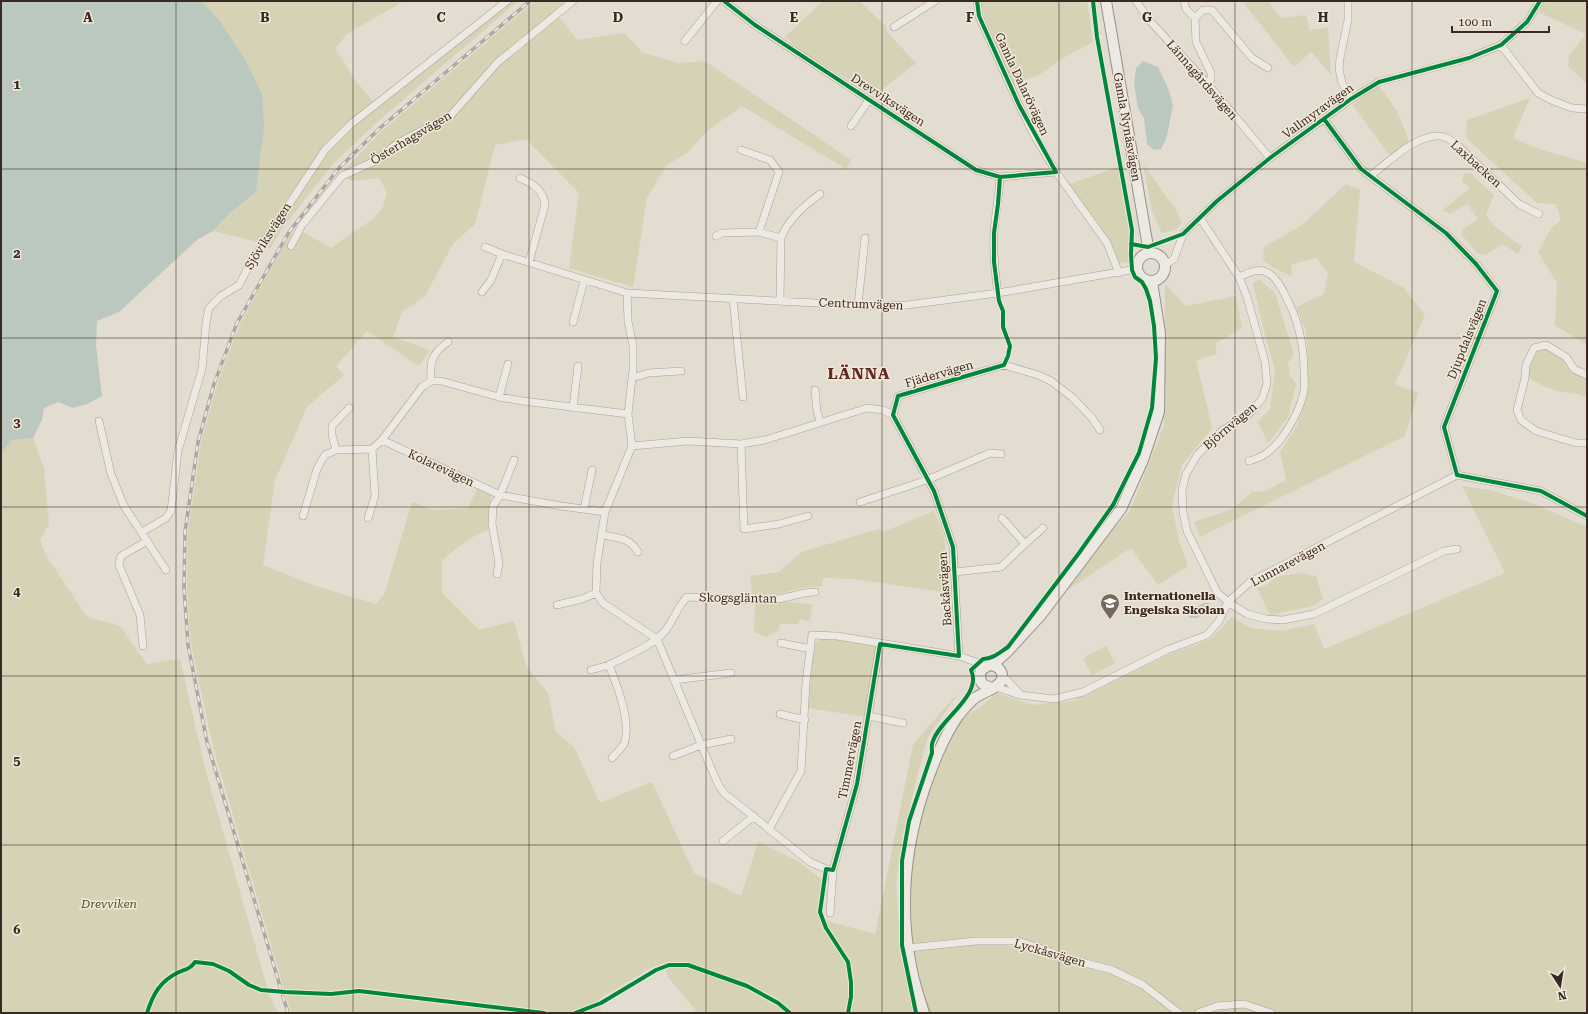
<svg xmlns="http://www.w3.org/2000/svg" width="1588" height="1014" font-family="'Roboto Serif',serif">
<rect width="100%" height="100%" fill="#e3dcd1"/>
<!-- green -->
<path fill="#d5d2b5" d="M117,1H404L347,34L335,48L353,77L373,102L349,122L261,243L213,231L230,213L256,192L262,148Z
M509,1H518L376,123L333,164L283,227L270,249L264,245L326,151L353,125Z
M535,1H566L551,13L562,20L577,40L624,33L643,53L678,63L705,61L851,160L846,169L742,106L706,132L687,153L667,165L647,197L633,287L569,268L579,193L526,139L495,145L475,224L453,244L425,296L402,312L393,337L430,350L419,366L367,331L336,366L344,375L307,407L275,480L263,565L316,586L376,604L384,595L412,502L433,510L468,508L478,487L492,494L489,511L488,530C469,537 457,548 442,561V593L479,630L514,621L526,666L548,693L556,732L574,747L600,803L652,782L694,873L741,896L758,842L798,861L821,879L824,920L875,934L913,745L961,689L928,737L917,776L903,837L896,884L901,956L915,1013H698L668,977L664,963L649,969L599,999L601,1013H291L213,747L191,644L187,588L188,532L201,442L217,385L240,324L290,234L303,232L331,248L374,218L383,207L387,192L379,178L351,181L341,173L383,130Z
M823,1H859L886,26L887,32L916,63L875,95L803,52L785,37Z
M981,1H1087L1093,42L1065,57L1037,76L1013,83L984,15Z
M1242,1H1268L1281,18L1306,15L1310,30L1328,27L1331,75L1311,52L1294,67Z
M1545,1H1585L1587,6V84L1568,66L1569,56L1586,34L1539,12Z
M1379,86L1397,111L1409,141L1390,156L1353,105Z
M1530,98L1513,138L1539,149L1587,163V345L1555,325L1557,283L1538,252L1551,229L1561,220L1556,204L1537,203L1466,138L1467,120Z
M1143,164L1176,210L1182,223L1175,230L1162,233L1152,211Z
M1118,167L1130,231L1129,262L1120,263L1110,242L1067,185Z
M1464,173H1470L1494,195L1486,214L1493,225L1522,247L1518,254L1503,244L1485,255L1478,254L1462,235L1463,229L1478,219L1467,204L1450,214L1443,210L1470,188L1462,181Z
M1346,184L1360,190L1354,262L1403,287L1425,315L1395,384L1418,393L1405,436L1200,537L1194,522L1232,509L1252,492L1266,491L1286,480L1280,452L1297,426L1307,396L1308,360L1306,331L1296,307L1324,294L1328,273L1317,258L1292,264L1291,276L1272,267L1263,259L1264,247L1302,225Z
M1259,279L1275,293L1294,355L1288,363L1290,376L1296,384L1288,417L1268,443L1258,422L1270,409L1275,370L1263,328L1253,284Z
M1165,284L1186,306L1236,296L1242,328L1215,344L1217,354L1196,360L1212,428L1182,465L1172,505L1179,541L1188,566L1158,585L1131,548L1068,590L1099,545L1130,511L1164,425Z
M1547,348L1564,359L1587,378V397C1577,393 1569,393 1559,391C1548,389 1538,383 1529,378V366L1537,351Z
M1,399L27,439L33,438L44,468L49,524L40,540L45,554L87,617L120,626L147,664L180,659L205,768L269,994L278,1013H1Z
M1462,486L1490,490L1535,504L1587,527V1013H928L915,964L912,938L910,876L922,805L944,750L956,728L968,714L978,709L997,693L1032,705L1072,701L1165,656L1209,640L1232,617L1251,628L1282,631L1314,624L1324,649L1505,573Z
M934,511L943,534L948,563L950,593L853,579L823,578L822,586L801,588L778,594L752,595L750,576L779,572L801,552L879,529L883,532Z
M1300,573L1316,576L1323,599L1313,606L1270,615L1257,588L1266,585L1277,577Z
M755,602H785L812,604L810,621L800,619L798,624H780L779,630L766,637L754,632Z
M825,637L878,646L866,717L808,708L814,643Z
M1106,646L1115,663L1092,675L1083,658Z"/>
<!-- water -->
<path fill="#bbc8bf" d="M1,1H203V3L219,20L245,59L262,94L264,128L256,192L230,213L213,231L198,239L119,312L97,321L96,345L102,396L87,404L73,408L58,402L44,408L42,420L33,438L12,440L1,453Z
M1143,61L1158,67L1168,88L1173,105L1167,136L1161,149L1154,150L1147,144L1144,118L1138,108L1134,83L1136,68Z
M1204,603H1209L1210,610L1197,618H1189V610Z"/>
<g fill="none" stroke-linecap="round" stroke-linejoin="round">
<!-- stream -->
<path stroke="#bbc8bf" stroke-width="2" d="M927,1002L931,1013"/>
<defs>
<path id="street" d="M724,1L755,25L976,170L1000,177L1056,172
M977,1L979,16L1019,105L1034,135L1056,172L1107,243L1119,273
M1136,1L1150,21L1207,83L1270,158
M1184,1L1186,9L1195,18L1203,10H1212L1252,58L1268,68
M1348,1V20L1340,58L1339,69L1342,83L1351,99
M1195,18L1196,42L1211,73V80L1207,83
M894,27L935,1
M685,41L717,1
M1501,45L1538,93L1551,100L1572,108L1587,109
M1324,119L1361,169L1446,233L1476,264L1497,291L1444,427L1457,475
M851,126L869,100
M1370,176C1389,162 1416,134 1440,136C1445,136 1450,140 1454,142L1519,204L1539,214
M520,178C534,184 543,190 545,205L529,262
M1200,218L1239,277L1247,297L1265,362L1267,384L1262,399L1250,413L1223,430L1198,454L1186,474L1182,490L1183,512L1187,531L1217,592L1228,602L1247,614L1266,619L1283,620L1314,614L1444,551L1457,549
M759,232L781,238C788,219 804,206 820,194
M716,236L722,233L759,232L779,172L770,160L741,150
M291,246L302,225L342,176L375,161L398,143L451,115L498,62L573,1
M485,247L502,254L627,293L873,306L907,305L998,293L1136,269
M1165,265L1174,259L1183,234L1217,201L1270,158L1351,99L1379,82L1469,58L1501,45L1527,22L1540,1
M1239,277C1248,273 1255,269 1264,271C1276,275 1282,289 1287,299C1299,322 1304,345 1304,372C1304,378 1305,384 1304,390C1301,408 1291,425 1281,439C1271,451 1264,457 1249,461
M482,292L491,280L502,254
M627,293L628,321L633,346V370L628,414L632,446L605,512L597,563L596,593L603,603L657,639L711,768L719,786L724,793L810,862L826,869L833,870
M998,293C995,273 993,253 994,233C995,215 999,196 1000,177
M733,299L743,397
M780,301L781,238
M858,305L865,238
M573,322L584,281
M1587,375L1574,369L1566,357L1546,345L1534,348L1526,365L1525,378L1517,410L1521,420L1536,431L1576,443H1587
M632,378L649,373L681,371
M431,381C430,362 431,354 448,342
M815,390L817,411L820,421
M499,397L508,364
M573,408L578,366
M893,415L898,396L1004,365L1038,375L1051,381L1073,398L1092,418L1100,430
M99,421L111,474L124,506L166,570
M382,440L500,495L561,506L605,512
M741,444L744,529L779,524L808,516
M632,446L688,441L741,444L765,440L867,408L883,410L893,415L934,491L953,547L959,656
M336,450L332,435V426L349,408
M1457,475L1541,491L1587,516
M860,502L927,480L990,453L1001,454
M584,509L592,470
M303,516L317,469L325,455L336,450L372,449L382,440L422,387L431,381H441L499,397L523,401L628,414
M368,518L375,496L372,449
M142,532L166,518L171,511L178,451L202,369L206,323L209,308L221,296L239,285L251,262L325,150L351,124L507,1
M602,535C618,538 629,537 638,552
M1025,544L1043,528
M955,572L1001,567L1025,544L1002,518
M497,574L499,563L492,524L493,506L500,495L514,460
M557,605L582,599L596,593
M781,643L811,649
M143,646L140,615L119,565L121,556L147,541
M609,665C625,657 655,644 665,631C674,620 677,607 687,597C716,598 747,601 775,599C789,598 801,592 815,592
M591,670L609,665C617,685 632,723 624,744C621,749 615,754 612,758
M1003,676L1020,694
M674,680L731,673
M996,687L1020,695L1054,699L1083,692L1167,650L1207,635L1219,621L1228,602L1250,582L1457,475
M780,714L805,720
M868,716L903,723
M673,756L701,745L731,739
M769,829L801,771L806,682L812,635L837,636L959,656L987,666
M723,841L754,816
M830,913L833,870L857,784L880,644
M908,948L976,941H1018L1051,952L1059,956L1112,970L1143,985L1179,1013
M1198,1013L1217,1006L1244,1004L1271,1013"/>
<path id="secondary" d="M1106,1L1149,253
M1137 267a14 14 0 1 1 28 0a14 14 0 1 1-28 0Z
M992,688L984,685L981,682L980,674L981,670L998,660L1007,652L1041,615L1121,509L1143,460L1159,412L1160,333L1152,282
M924,1013C919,998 914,982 911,966C899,905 905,846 925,787C934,762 943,738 958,716C963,710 969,703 975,698C983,692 997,689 1002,680C1003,671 999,666 990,665"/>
</defs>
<!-- street casing -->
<use href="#street" stroke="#a9a299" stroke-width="8"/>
<!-- secondary casing -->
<use href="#secondary" stroke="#99918a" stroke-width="12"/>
<!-- street -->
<use href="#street" stroke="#ece8e2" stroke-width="7"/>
<!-- secondary -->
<use href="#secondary" stroke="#ece8e2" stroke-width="10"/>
<defs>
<path id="rail" d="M288,1013L207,742L188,645L184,588L185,532L198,442L214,384L237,323L289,232L339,168L380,128L530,1"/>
</defs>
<!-- rail casing -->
<use href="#rail" stroke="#ada7a2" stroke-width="3.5"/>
<!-- rail -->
<use href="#rail" stroke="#f3e8d8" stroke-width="2" stroke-dasharray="6" stroke-linecap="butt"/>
<defs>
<path id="cycleway" d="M724,1L755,25L976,170L1000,177L1056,172L1019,105L979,16L977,1
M1324,119L1361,169L1446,233L1476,264L1497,291L1444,427L1457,475L1541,491L1587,516
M1131,244L1148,247L1183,234L1217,201L1270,158L1351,99L1379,82L1469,58L1501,45L1527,22L1540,1
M147,1013C153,994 160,981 179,972C186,969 190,969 195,962L213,964L229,971L249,985L261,990L285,992L331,994L359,991L544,1013
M575,1013L601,1003L656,970L669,965H688L747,986L778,1003L790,1013
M848,1013L851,997V982L848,962L826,928L820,912L826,869L833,870L857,784L880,644L959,656L953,547L934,491L893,415L898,396L1004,365L1008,356L1010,346L1003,327V311L999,301L994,262V233L998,204L1000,177
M916,1013L902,945V861L909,821L932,753C932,749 931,744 933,741C940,719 983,695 971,670L983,659C993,659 1000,652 1008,647L1079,553L1113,505L1139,453L1152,408L1156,358L1154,326L1150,301L1146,289L1142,282L1135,277L1132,270L1131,254L1132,230L1097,37L1093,1"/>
</defs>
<!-- cycleway casing -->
<use href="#cycleway" stroke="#f3e8d8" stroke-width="6"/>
<!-- cycleway -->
<use href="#cycleway" stroke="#00873e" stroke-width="4"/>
</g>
<!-- grid -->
<path fill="none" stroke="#382a22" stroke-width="1" stroke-opacity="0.55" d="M176,1V1013M353,1V1013M529,1V1013M706,1V1013M882,1V1013M1059,1V1013M1235,1V1013M1412,1V1013M1,169H1587M1,338H1587M1,507H1587M1,676H1587M1,845H1587"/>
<!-- icons -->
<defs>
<symbol id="school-pin" viewBox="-11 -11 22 30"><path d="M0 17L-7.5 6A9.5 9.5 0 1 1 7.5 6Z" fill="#74685f" stroke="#f3e8d8"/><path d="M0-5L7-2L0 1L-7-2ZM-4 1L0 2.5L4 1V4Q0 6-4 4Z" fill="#fff"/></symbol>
</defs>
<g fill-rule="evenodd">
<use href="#school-pin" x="1099" y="592" width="22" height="30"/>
</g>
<g text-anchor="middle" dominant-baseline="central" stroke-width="3" stroke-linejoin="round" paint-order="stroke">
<!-- street labels -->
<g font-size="12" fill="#382a22" stroke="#f3e8d8">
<text transform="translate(1202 80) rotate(49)">Lännagårdsvägen</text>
<text transform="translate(1022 84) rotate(65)">Gamla Dalarövägen</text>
<text transform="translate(888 100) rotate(33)">Drevviksvägen</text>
<text transform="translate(1318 111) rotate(-36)">Vallmyravägen</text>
<text transform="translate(1127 127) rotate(80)">Gamla Nynäsvägen</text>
<text transform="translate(411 138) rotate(-31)">Österhagsvägen</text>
<text transform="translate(1476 164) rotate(42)">Laxbacken</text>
<text transform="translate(268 236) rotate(-58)">Sjöviksvägen</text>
<text transform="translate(861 304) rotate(2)">Centrumvägen</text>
<text transform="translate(1467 339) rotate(-68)">Djupdalsvägen</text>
<text transform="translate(939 374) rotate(-16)">Fjädervägen</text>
<text transform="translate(1230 426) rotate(-40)">Björnvägen</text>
<text transform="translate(441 468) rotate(25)">Kolarevägen</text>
<text transform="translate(1288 564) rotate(-28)">Lunnarevägen</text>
<text transform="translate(945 589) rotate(-94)">Backåsvägen</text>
<text transform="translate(738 598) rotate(1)">Skogsgläntan</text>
<text transform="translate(850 760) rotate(-79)">Timmervägen</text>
<text transform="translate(1050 953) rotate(16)">Lyckåsvägen</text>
</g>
<!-- poi labels -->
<g font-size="12" font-weight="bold" fill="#382a22" stroke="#f3e8d8" text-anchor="start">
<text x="1124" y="596">Internationella<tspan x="1124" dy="14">Engelska Skolan</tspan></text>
</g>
<!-- park labels -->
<g font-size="12" font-style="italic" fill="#4e532a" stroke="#f3e8d8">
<text x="109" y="904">Drevviken</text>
</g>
<!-- district labels -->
<g font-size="16" font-weight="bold" letter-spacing="1" fill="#622a24" stroke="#f3e8d8">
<text x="859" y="373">LÄNNA</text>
</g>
</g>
<g font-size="13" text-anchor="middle" font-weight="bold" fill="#382a22" stroke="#f3e8d8" stroke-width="3" stroke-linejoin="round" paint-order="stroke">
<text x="88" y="22">A</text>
<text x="265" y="22">B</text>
<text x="441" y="22">C</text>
<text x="618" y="22">D</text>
<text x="794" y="22">E</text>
<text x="970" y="22">F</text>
<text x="1147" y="22">G</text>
<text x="1323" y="22">H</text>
<text x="17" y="89">1</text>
<text x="17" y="258">2</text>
<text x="17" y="427">3</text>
<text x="17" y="596">4</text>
<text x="17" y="765">5</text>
<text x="17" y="934">6</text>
</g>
<!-- border -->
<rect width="1588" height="1014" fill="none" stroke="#382a22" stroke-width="4"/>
<!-- north arrow -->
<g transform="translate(1560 986) rotate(168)" stroke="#f3e8d8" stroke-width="3" paint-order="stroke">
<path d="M0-3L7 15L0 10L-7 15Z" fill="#382a22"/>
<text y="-6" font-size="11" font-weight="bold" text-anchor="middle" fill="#382a22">N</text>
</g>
<!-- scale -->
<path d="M1452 26v6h97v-6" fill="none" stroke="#382a22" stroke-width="2"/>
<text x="1458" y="26" font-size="12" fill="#382a22" stroke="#f3e8d8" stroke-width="3" paint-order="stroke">100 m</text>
</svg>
